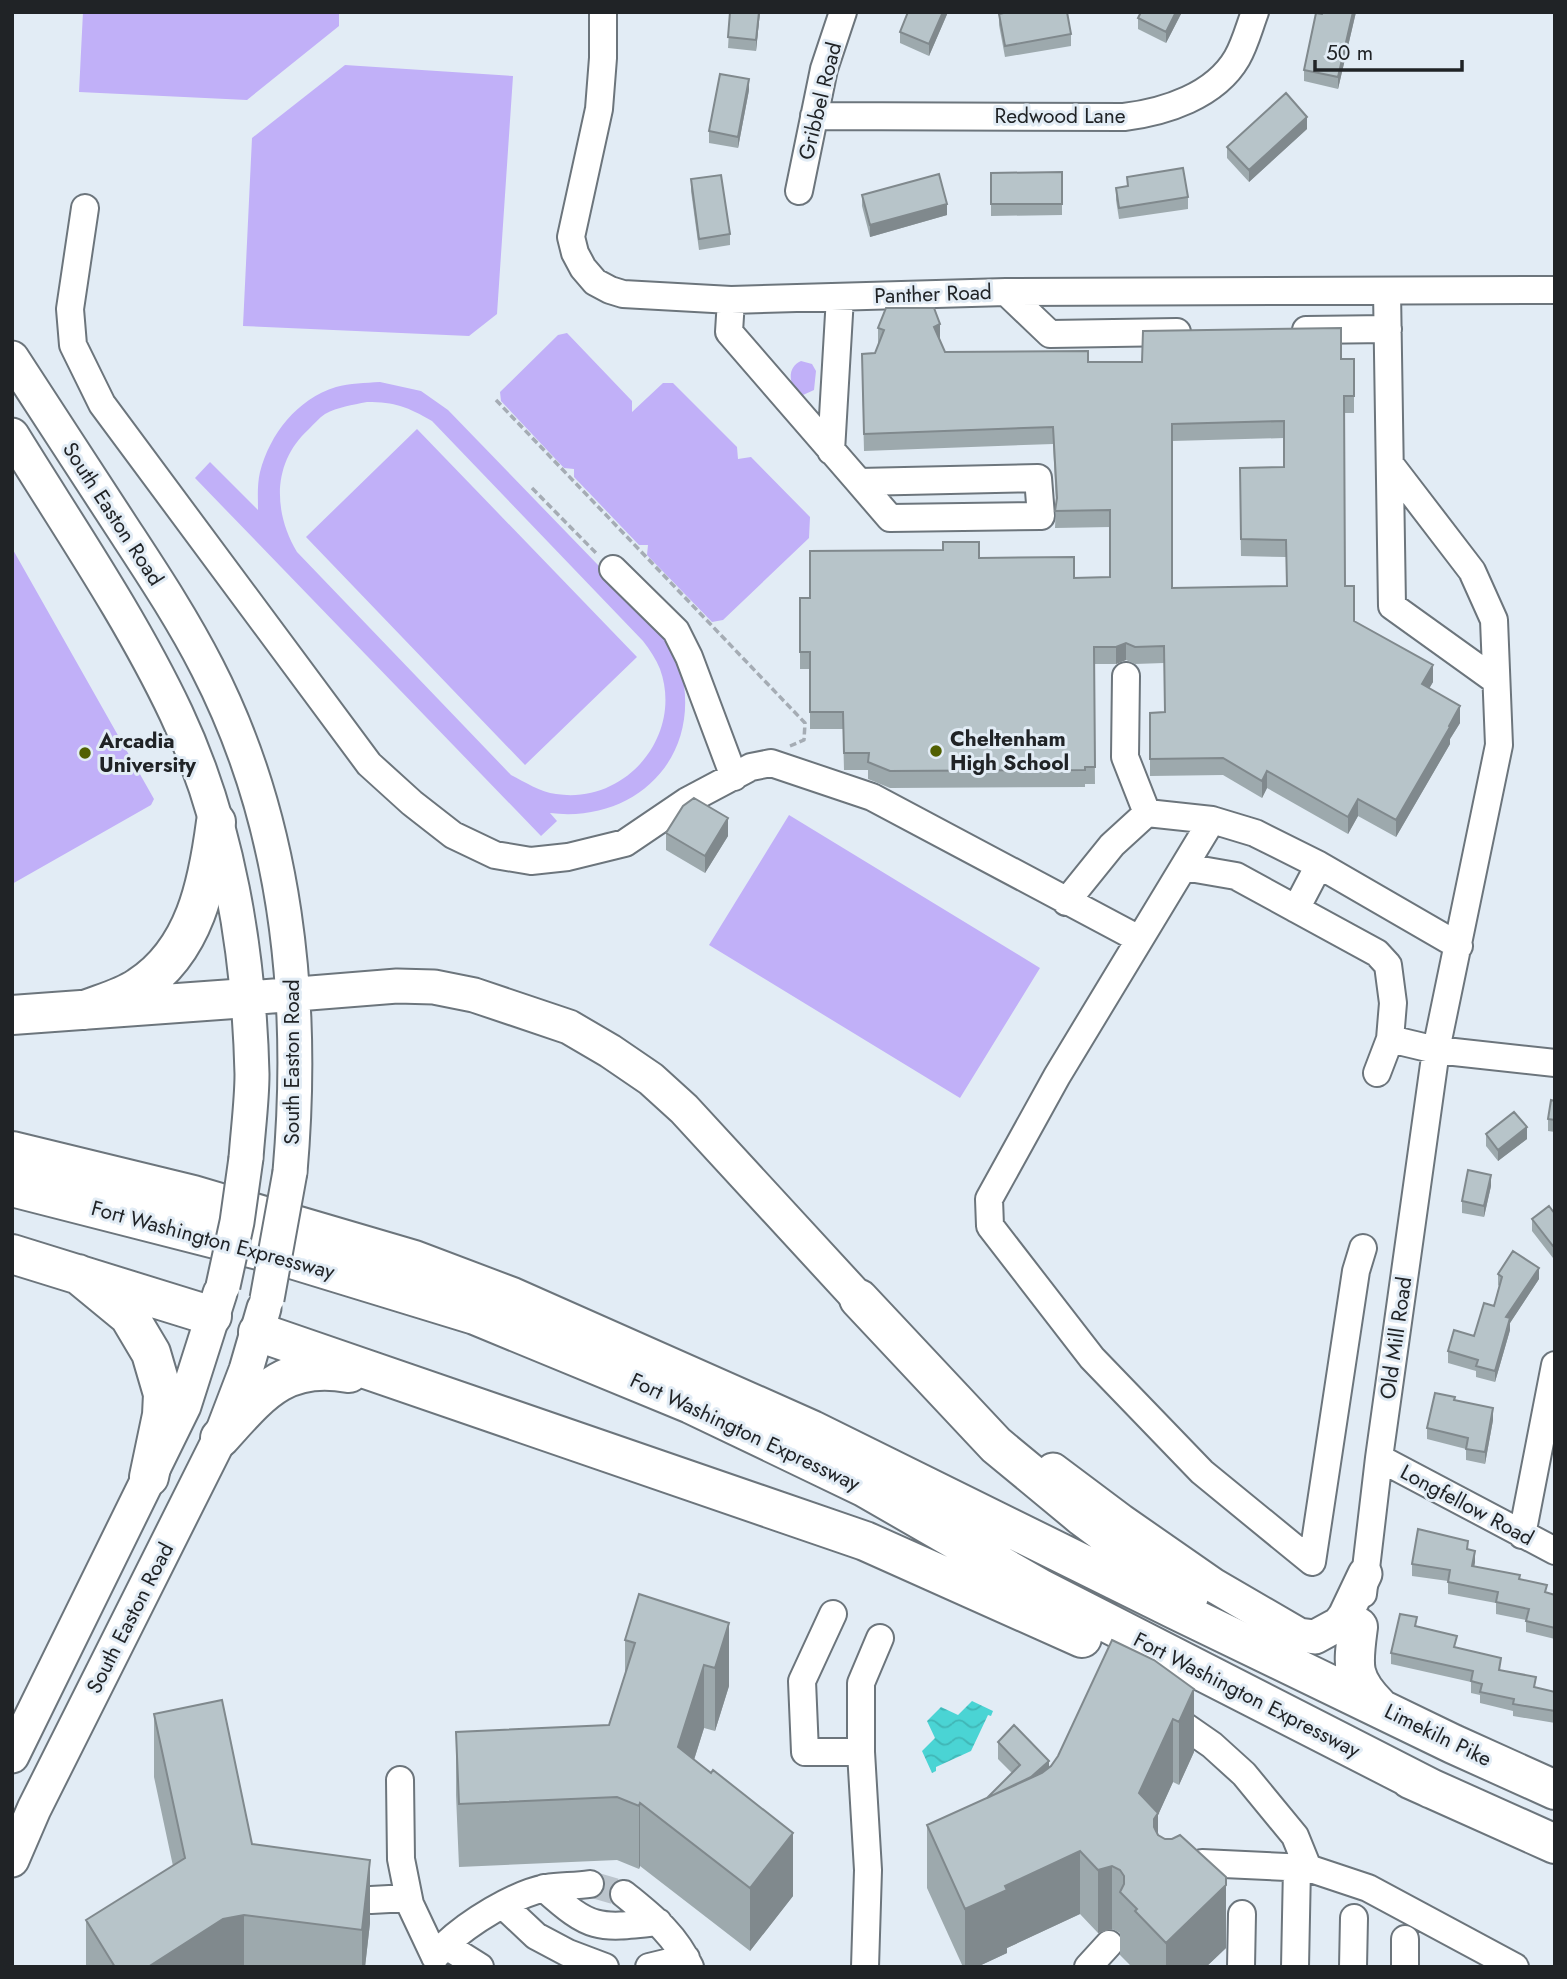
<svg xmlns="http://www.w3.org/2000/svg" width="1567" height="1979" font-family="Jost,sans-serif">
<defs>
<pattern id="water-waves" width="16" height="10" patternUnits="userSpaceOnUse" patternTransform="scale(1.75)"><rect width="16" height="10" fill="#4ad4d4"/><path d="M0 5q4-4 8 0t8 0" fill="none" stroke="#40b6b6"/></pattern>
</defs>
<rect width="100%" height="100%" fill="#e2ecf5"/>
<!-- grass -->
<path fill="#c1b0f8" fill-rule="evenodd" d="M83,12H339V26L247,100L79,92Z
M345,65L513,76L497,314L469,336L243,326L252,138Z
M567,333L632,401V412L663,383H673L737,447L738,459L751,457L810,517L809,538L723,620L712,622L647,555L648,545H639L574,477V469L564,468L501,401L500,392L558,335Z
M801,361L812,364L816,371L814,390L803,395C788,389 786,367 801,361Z
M380,382L421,391L448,410L658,627C669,645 681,663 684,685C695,767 628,823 550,813L557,821L541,836L195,478L210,462L258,510C258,498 257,485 260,472C270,434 297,399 336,387C350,383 365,383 380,382ZM367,402C395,402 408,407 432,421L643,641C650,650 656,659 660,669C684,736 625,805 556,794C540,792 525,782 511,775L297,552C273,512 272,462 309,429C314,424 319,418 325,414C338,407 352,405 367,402Z
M417,429L637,657L525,765L306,537Z
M12,548L154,799L151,805L12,884Z
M789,815L1040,968L960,1098L709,945Z"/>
<!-- water -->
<path fill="url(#water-waves)" d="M972,1701L993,1711L991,1716L988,1715L971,1751L936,1767V1771L932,1773L922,1751L935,1738L927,1721L941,1707L958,1715Z"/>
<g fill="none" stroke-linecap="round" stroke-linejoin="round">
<!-- minor-tunnel -->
<path stroke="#bbc4cc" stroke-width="26" stroke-dasharray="26 13" stroke-linecap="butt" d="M590,1884L624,1894"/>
<defs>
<path id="minor" d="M603,12V58L599,109L571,237L575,253L583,268L595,282L610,290L623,294L731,300L1006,292L1555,290
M814,116L1124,117C1165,112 1215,96 1237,58C1245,44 1249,28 1255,12
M799,191L824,69L843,12
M85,208L70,309L73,345L102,404L369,764L412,803L453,835L495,855L531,861L568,857L625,843L687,801L751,767L771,763L872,797L1139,939
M1387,291L1392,606L1495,680
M1006,292L1050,334L1177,332
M731,300L729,332L859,482
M1306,330L1388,329
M831,451L840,297
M1038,478L1041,516L890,518L859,482Z
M613,569L676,631L689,657L734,777
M1126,676L1125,757L1147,813
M1212,820L1057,1076L989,1199L990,1226L1092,1358L1202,1472L1312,1562L1356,1271L1363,1248
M1184,867L1236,876L1377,953L1388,965L1393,1003L1390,1039L1436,1050L1555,1063
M1066,902L1112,845L1147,813L1212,820L1255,833L1319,865L1459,946
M1296,909L1319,865
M1377,1073L1390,1039
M1379,1458L1555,1551
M1522,1535L1555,1365
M1363,1594L1379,1458L1436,1050L1499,745L1494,620L1472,571L1390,464
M833,1614L802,1681L805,1752H861
M1166,1713L1212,1745L1244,1774L1295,1836L1308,1868
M400,1780L401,1859L410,1904L435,1957
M1181,1876L1202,1863L1308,1868L1368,1888L1515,1967
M544,1888C591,1930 597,1929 658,1922
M624,1894C652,1917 674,1933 690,1967
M371,1900L408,1898
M503,1905L536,1936L568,1953L605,1967
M1405,1939V1967
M445,1945C468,1923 514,1894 546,1888C560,1886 576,1886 590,1884
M435,1957L445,1945L480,1967
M649,1967L686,1958
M865,1967L868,1870L861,1752V1683L880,1638
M1088,1967L1109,1944
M1241,1967L1242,1914
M1295,1967L1297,1867
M1353,1967L1354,1918"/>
<path id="major" d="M12,358C49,414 85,471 122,527C152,573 182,618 207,667C287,822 305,1000 290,1172
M12,435C68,526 130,616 176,713C228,823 249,952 252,1074C252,1101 248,1130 246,1158
M247,998L397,986L434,987L474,995L569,1027L610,1051L651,1079L684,1109L859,1299L878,1317
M1053,1470L1121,1521L1213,1585L1299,1635L1315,1637L1339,1624L1345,1616L1365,1574
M12,1756L184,1406L220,1293
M12,1860L34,1809L220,1438L246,1370L264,1308"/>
<path id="highway" d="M85,1010C103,1003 123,998 139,987C195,951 208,883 216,822
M12,1015L247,998
M12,1151L193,1195L414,1260L512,1297L812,1430L1176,1610L1453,1744L1555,1790
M12,1187L282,1256L475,1315L691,1404L864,1487L1041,1589L1432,1789
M12,1254L212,1316
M78,1274L129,1316L151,1353L163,1394L162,1415L149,1477
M859,1299L996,1445L1083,1517L1189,1596
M258,1332L865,1541L1082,1638
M220,1438C260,1394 284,1361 349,1373
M1358,1627C1353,1665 1350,1678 1378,1706
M1410,1779L1555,1844"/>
</defs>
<!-- minor casing -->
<use href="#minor" stroke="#6c757c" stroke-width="30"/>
<!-- major casing -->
<use href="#major" stroke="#6c757c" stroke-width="37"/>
<!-- highway casing -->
<use href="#highway" stroke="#6c757c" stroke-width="42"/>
<!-- path -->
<path stroke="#a5acb4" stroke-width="3.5" stroke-dasharray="7 3.5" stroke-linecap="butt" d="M496,400L805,723L804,740L790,746
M532,488L596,553"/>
<!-- minor -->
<use href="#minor" stroke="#fff" stroke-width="26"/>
<!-- major -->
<use href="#major" stroke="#fff" stroke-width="33"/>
<!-- highway -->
<use href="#highway" stroke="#fff" stroke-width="38"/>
<defs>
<path id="major-bridge" d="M223,1286L237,1222L246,1158
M267,1299L290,1172"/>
</defs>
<!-- major-bridge casing -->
<use href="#major-bridge" stroke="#6c757c" stroke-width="37" stroke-linecap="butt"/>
<!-- major-bridge -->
<use href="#major-bridge" stroke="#fff" stroke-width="33"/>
</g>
<!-- wall -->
<path fill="#9da9ad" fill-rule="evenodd" d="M730,12H760L756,51L728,48Z
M948,12L929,56L900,43V32Z
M1182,12L1166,43L1138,29V18Z
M1323,12H1356L1338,89L1304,81V70Z
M999,14L1071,34V46L1005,57L999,25Z
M749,90L738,148L709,143V131Z
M1307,129L1249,182L1227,158V147Z
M1062,172V215L991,216V173Z
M1127,177L1188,197V209L1119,219L1116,200V188L1127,187Z
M691,179L730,234V245L699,250L691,191Z
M862,195L947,215L870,237L862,206Z
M878,328L940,341L945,352L1088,362L1354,359V413H1344L1345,586L1354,621L1433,682L1429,688L1460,723L1450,739V744L1396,837L1358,816L1348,834L1267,788L1262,798L1223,775L1150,776V713L1165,712L1164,663L1135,664L1126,660L1116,664H1094L1095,784H1085V787L890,788L868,779V770H844L843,729H810V669H800V598H810L979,558L1074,578L1110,577V527L1055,528L1056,503L1053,444L864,451L862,371L875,353L878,345ZM1284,438V467L1240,485L1241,556L1286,557V586L1172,588V441Z
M666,833L728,836L705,873L666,850Z
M1555,1101V1132L1548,1131V1119Z
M1486,1134L1527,1139L1498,1161L1486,1146Z
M1491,1186L1484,1217L1462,1213V1201Z
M1555,1214V1256L1553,1258L1532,1231V1219Z
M1498,1274L1539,1279L1510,1323V1330L1495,1382L1476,1377V1371L1448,1363V1351L1474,1336L1494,1306L1499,1286L1498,1285Z
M1493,1420L1485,1464L1466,1460V1449L1427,1439V1428Z
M1468,1549L1475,1562L1474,1567L1520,1579L1547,1593L1555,1595V1639L1526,1632V1620L1496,1614V1603L1448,1594V1581L1412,1576V1564Z
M729,1623V1686L715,1731L704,1728L694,1760L793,1896L750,1951L640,1866L639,1869L617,1860L459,1867L456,1795V1732L609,1725L625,1675V1640Z
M1417,1626L1456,1648L1536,1688L1555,1692V1723L1513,1716V1711L1480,1703V1695L1471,1693V1682L1391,1664V1653Z
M1154,1660L1194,1752L1179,1785L1173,1782L1158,1815V1835L1226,1948L1206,1967H1132L1120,1955V1933L1112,1929L1098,1933L1080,1914L1007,1948V1953L977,1967H963L927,1888V1825L987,1798L1012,1773L998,1759V1742L1049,1767Z
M154,1714L252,1844L370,1923L365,1967H86V1920L173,1866L154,1777Z"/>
<!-- shaded-wall -->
<path fill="#80898d" d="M759,12H760L756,51V40Z
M943,12H948L929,56V44Z
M1176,12H1182L1166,43V32Z
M1353,12H1356L1338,89V77Z
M749,79V90L738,148V137Z
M1307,117V129L1249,182V170Z
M947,204V215L870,237V225Z
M940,324V341L934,327Z
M1126,643V660L1116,664V647Z
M1433,665V682L1422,701V684Z
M1460,706V723L1450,739V744L1396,837V820Z
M1267,771V788L1262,798V781Z
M1358,799V816L1348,834V817Z
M728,818V836L705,873V856Z
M1527,1127V1139L1498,1161V1150Z
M1491,1175V1186L1484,1217V1206Z
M1555,1245V1256L1553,1258V1246Z
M1539,1268V1279L1510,1323V1330L1495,1382V1371L1506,1317Z
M1493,1408V1420L1485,1464V1452Z
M1475,1551V1562L1472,1578V1566Z
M729,1623V1686L715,1731V1668Z
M704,1665V1728L678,1810V1747Z
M1194,1689V1752L1179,1785V1722Z
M1173,1719V1782L1158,1815V1876L1139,1793Z
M1049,1761V1778L996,1811Z
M640,1803V1866L639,1869V1806Z
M793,1833V1896L750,1951V1888Z
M1080,1851V1914L1007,1948V1953L977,1967H965V1909L1005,1886Z
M370,1860V1923L365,1967H362V1930Z
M1112,1866V1929L1098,1933V1870Z
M1226,1877V1948L1206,1967H1166V1943Z
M244,1915V1967H148L223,1919Z"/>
<!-- building -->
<path fill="#b7c4c9" stroke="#80898d" stroke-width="2" fill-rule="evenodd" d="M730,12H759L756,40L728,37Z
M908,12H943L929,44L900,32Z
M1008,12H1067L1071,34L1005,46L999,14Z
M1141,12H1176L1166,32L1138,18Z
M1323,12H1353L1338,77L1304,70L1316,13L1322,14Z
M720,74L749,79L738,137L709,131Z
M1286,93L1307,117L1249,170L1227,147Z
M1183,168L1188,197L1119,208L1116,188L1128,186L1127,177Z
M1062,172V204H991V173Z
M939,174L947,204L870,225L862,195Z
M721,175L730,234L699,239L691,179Z
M886,308H934L940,324L934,327L945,352L1088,351V362H1142L1143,331L1341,328V359H1354V396H1344L1345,586H1354V621L1433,665L1422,684L1460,706L1449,726L1450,727L1396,820L1358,799L1348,817L1267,771L1262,781L1223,758L1150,759V713L1165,712L1164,646L1135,647L1126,643L1116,647H1094L1095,767H1085V770L890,771L868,762L869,753H844L843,712H810V652H800V598H810V551L943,550V542H979V558L1074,557V578L1110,577V510L1055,511L1057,498L1053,427L864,434L862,354L875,353L884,330L878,328ZM1284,421V467L1240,468L1241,539L1286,540L1287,586L1172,588V424Z
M694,798L728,818L705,856L666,833L683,806Z
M1551,1100L1555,1101V1120L1548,1119Z
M1514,1112L1527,1127L1498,1150L1486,1134Z
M1468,1170L1491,1175L1484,1206L1462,1201Z
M1549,1206L1555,1214V1245L1553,1246L1532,1219Z
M1513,1251L1539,1268L1506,1317L1510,1318L1495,1371L1476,1366L1478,1360L1448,1351L1454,1330L1474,1336L1484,1303L1494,1306L1502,1277L1498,1274Z
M1435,1393L1455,1397L1454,1400L1493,1408L1485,1452L1466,1449L1468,1438L1427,1428Z
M1418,1529L1468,1541L1467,1549L1475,1551L1472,1566L1520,1575L1519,1579L1547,1585L1545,1592L1555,1595V1628L1526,1621L1529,1609L1496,1602L1498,1592L1448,1582L1450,1570L1412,1564Z
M639,1594L729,1623L715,1668L704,1665L678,1747L711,1773L713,1770L793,1833L750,1888L640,1803L639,1806L617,1797L459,1804L456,1732L609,1725L635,1643L625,1640Z
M1400,1614L1417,1617L1415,1626L1457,1636L1454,1647L1501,1658L1499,1670L1536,1677L1534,1687L1555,1692V1711L1513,1704L1514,1699L1480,1692L1482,1684L1471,1681L1473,1671L1391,1653Z
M1112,1640L1154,1660L1194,1689L1179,1722L1173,1719L1139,1793L1158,1813L1154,1819V1827L1158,1835L1165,1839H1172L1180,1835L1226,1877V1885L1166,1943L1135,1911L1137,1909L1120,1892L1124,1884V1876L1120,1870L1112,1866L1098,1870L1080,1851L1005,1886L1007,1890L965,1909L927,1825L1042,1773L1051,1766L1058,1756Z
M222,1700L252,1844L370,1860L362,1930L244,1915L223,1919L148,1967H115L86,1920L185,1858L154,1714Z
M1014,1725L1049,1761L1031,1777L987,1798L1020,1765L998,1742Z"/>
<!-- markers -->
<g fill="#516002" stroke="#e2ecf5" stroke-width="2.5">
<circle cx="936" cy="751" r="7"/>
<circle cx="85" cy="753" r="7"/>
</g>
<g text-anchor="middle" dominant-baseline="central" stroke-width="6" stroke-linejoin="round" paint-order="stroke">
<!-- street labels -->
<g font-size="21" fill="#202326" stroke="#e2ecf5">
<text transform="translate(820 101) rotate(-76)">Gribbel Road</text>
<text x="1060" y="116">Redwood Lane</text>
<text transform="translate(933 294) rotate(-2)">Panther Road</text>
<text transform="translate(113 514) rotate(57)">South Easton Road</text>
<text transform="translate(292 1062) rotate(-90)">South Easton Road</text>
<text transform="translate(213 1240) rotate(15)">Fort Washington Expressway</text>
<text transform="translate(1396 1338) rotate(-82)">Old Mill Road</text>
<text transform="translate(745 1432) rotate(25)">Fort Washington Expressway</text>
<text transform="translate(1467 1505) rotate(28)">Longfellow Road</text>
<text transform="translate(130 1618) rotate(-63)">South Easton Road</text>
<text transform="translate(1247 1695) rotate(27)">Fort Washington Expressway</text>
<text transform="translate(1438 1735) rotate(26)">Limekiln Pike</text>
</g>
<!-- poi labels -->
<g font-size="21" font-weight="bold" fill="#202326" stroke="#e2ecf5" text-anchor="start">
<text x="950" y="739">Cheltenham<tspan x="950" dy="24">High School</tspan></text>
<text x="99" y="741">Arcadia<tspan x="99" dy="24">University</tspan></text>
</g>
</g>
<!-- border -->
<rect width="1567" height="1979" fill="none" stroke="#202326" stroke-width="28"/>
<!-- scale -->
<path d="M1315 60v10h147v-10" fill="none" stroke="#202326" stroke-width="3.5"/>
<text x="1326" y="60" font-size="21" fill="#202326" stroke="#e2ecf5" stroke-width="5" paint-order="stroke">50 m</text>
</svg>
